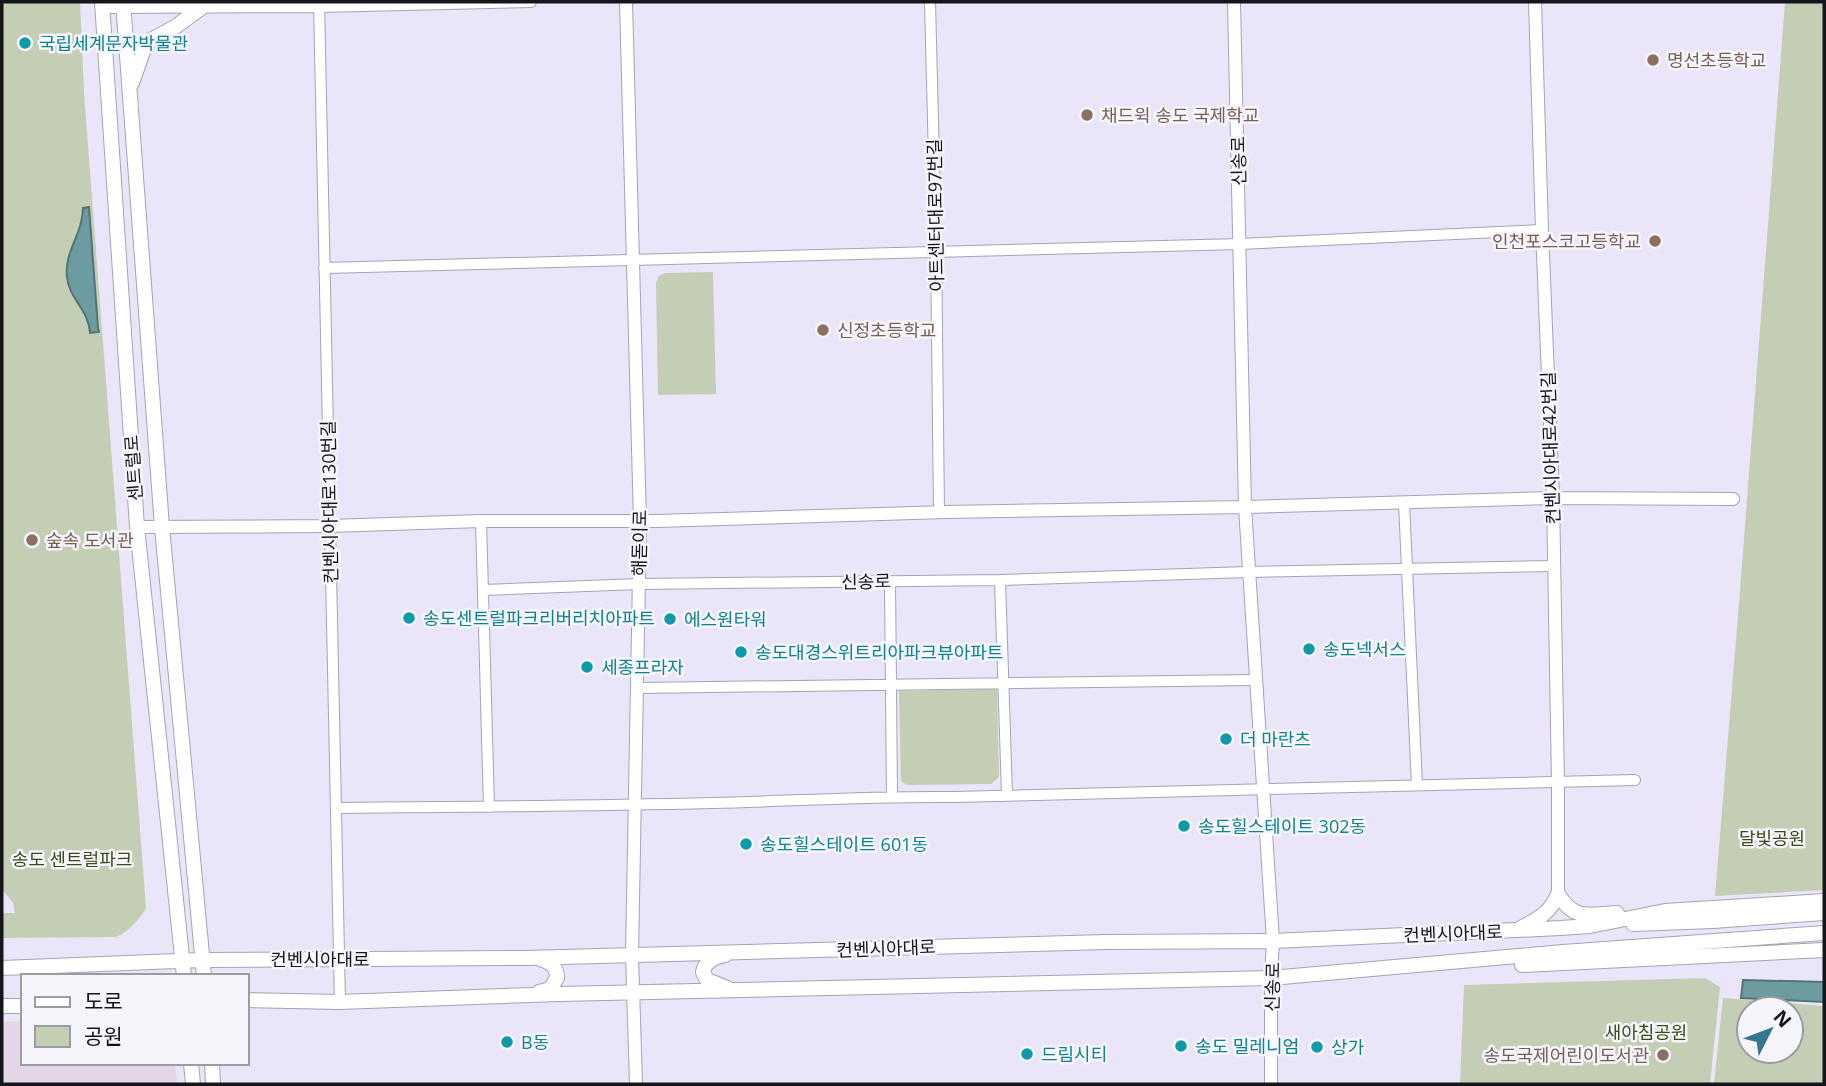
<svg xmlns="http://www.w3.org/2000/svg" width="1826" height="1086" font-family="'Open Sans','Noto Sans KR',sans-serif">
<rect width="100%" height="100%" fill="#eae5f8"/>
<!-- commercial -->
<path fill="#e4d5e7" d="M23,1021V1063H175L177,1084H2V1022Z"/>
<!-- green -->
<path fill="#c3ceb5" fill-rule="evenodd" d="M2,2H80L84,93L146,908C140,919 128,932 116,937L2,938V913H15L13,903L2,889Z
M1785,2H1824V890L1715,896L1740,591Z
M713,272L716,394L658,395L656,283L659,276L665,273Z
M997,689L999,777L991,784L907,785L901,781L899,691Z
M1705,978L1720,987L1710,1084H1460L1464,985Z
M1723,998L1824,1006V1084H1714ZM1749,1009H1791V1051H1749Z"/>
<!-- water -->
<path fill="#6c9ca0" stroke="#527478" stroke-width="2" d="M89,207L98,328L99,332L90,333C89,310 69,299 67,277C64,252 83,233 83,208Z
M1743,980L1824,982V1002L1741,998Z"/>
<g fill="none" stroke-linecap="round" stroke-linejoin="round">
<defs>
<path id="minor" d="M319,2L340,1002
M930,2L936,240L939,512
M102,8L319,7L531,2
M324,268L1240,244L1542,230
M1404,503L1417,785
M481,521L489,807
M1000,580L1007,795
M890,581L892,796
M483,590L639,584L1000,580L1248,572L1553,566
M637,688L1255,680
M336,808C462,807 588,806 713,803C793,801 873,796 953,797L1635,780"/>
<path id="tertiary" d="M626,2L640,522L632,955L636,1084
M1234,2L1245,507L1273,941L1271,978V1084
M1535,2L1542,230L1553,498L1558,782V894
M137,527L330,526L481,521H657L945,512L1245,507L1553,498L1733,499"/>
<path id="secondary" d="M102,2L137,527L184,976
M123,2L162,527L204,976
M132,83L144,49L151,40L175,27L201,8
M1558,894C1575,922 1589,914 1617,913
M1633,924L1713,921L1824,913
M1519,929C1537,919 1550,914 1558,894
M725,955C715,957 705,961 703,972L707,980L727,988
M1522,965L1824,950
M2,968L202,960L526,958L1106,942L1273,941L1561,928L1590,926L1665,911L1824,901
M539,992L550,989L557,978C557,966 550,962 540,959
M247,1000L340,1002L559,994L1271,978L1563,952L1824,933
M2,1006H23
M191,1063L193,1084
M212,1063L213,1084"/>
</defs>
<!-- minor casing -->
<use href="#minor" stroke="#a7a2b4" stroke-width="12"/>
<!-- tertiary casing -->
<use href="#tertiary" stroke="#a7a2b4" stroke-width="14"/>
<!-- secondary casing -->
<use href="#secondary" stroke="#a7a2b4" stroke-width="16"/>
<!-- minor -->
<use href="#minor" stroke="#fff" stroke-width="10"/>
<!-- tertiary -->
<use href="#tertiary" stroke="#fff" stroke-width="12"/>
<!-- secondary -->
<use href="#secondary" stroke="#fff" stroke-width="14"/>
</g>
<!-- markers -->
<g fill="#0f9aa8" stroke="#f6f5fc" stroke-width="2.5">
<circle cx="25" cy="43" r="7"/>
<circle cx="409" cy="618" r="7"/>
<circle cx="670" cy="619" r="7"/>
<circle cx="1309" cy="649" r="7"/>
<circle cx="741" cy="652" r="7"/>
<circle cx="587" cy="667" r="7"/>
<circle cx="1226" cy="739" r="7"/>
<circle cx="1184" cy="826" r="7"/>
<circle cx="746" cy="844" r="7"/>
<circle cx="507" cy="1042" r="7"/>
<circle cx="1181" cy="1046" r="7"/>
<circle cx="1317" cy="1047" r="7"/>
<circle cx="1027" cy="1054" r="7"/>
</g>
<g fill="#8d6e63" stroke="#f6f5fc" stroke-width="2.5">
<circle cx="1653" cy="60" r="7"/>
<circle cx="1087" cy="115" r="7"/>
<circle cx="1655" cy="241" r="7"/>
<circle cx="823" cy="330" r="7"/>
<circle cx="32" cy="540" r="7"/>
<circle cx="1663" cy="1055" r="7"/>
</g>
<g text-anchor="middle" dominant-baseline="central" stroke-width="5" stroke-linejoin="round" paint-order="stroke">
<!-- culture labels -->
<g font-size="18" fill="#0d838f" stroke="#f6f5fc" text-anchor="start">
<text x="39" y="43">국립세계문자박물관</text>
<text x="423" y="618">송도센트럴파크리버리치아파트</text>
<text x="684" y="619">에스원타워</text>
<text x="1323" y="649">송도넥서스</text>
<text x="755" y="652">송도대경스위트리아파크뷰아파트</text>
<text x="601" y="667">세종프라자</text>
<text x="1240" y="739">더 마란츠</text>
<text x="1198" y="826">송도힐스테이트 302동</text>
<text x="760" y="844">송도힐스테이트 601동</text>
<text x="521" y="1042">B동</text>
<text x="1195" y="1046">송도 밀레니엄</text>
<text x="1331" y="1047">상가</text>
<text x="1041" y="1054">드림시티</text>
</g>
<!-- education labels -->
<g font-size="18" fill="#785e54" stroke="#f6f5fc" text-anchor="start">
<text x="1667" y="60">명선초등학교</text>
<text x="1101" y="115">채드윅 송도 국제학교</text>
<text x="1641" y="241" text-anchor="end">인천포스코고등학교</text>
<text x="837" y="330">신정초등학교</text>
<text x="46" y="540">숲속 도서관</text>
<text x="1649" y="1055" text-anchor="end">송도국제어린이도서관</text>
</g>
<!-- street labels -->
<g font-size="18" fill="#17151c" stroke="#f6f5fc">
<text transform="translate(1238 161) rotate(-91)">신송로</text>
<text transform="translate(935 215) rotate(-91)">아트센터대로97번길</text>
<text transform="translate(1550 448) rotate(-92)">컨벤시아대로42번길</text>
<text transform="translate(133 468) rotate(-94)">센트럴로</text>
<text transform="translate(329 502) rotate(-91)">컨벤시아대로130번길</text>
<text transform="translate(639 543) rotate(-89)">해돋이로</text>
<text transform="translate(866 581) rotate(-1)">신송로</text>
<text transform="translate(1453 933) rotate(-2)">컨벤시아대로</text>
<text transform="translate(886 948) rotate(-2)">컨벤시아대로</text>
<text x="320" y="959">컨벤시아대로</text>
<text transform="translate(1272 987) rotate(-89)">신송로</text>
</g>
<!-- park labels -->
<g font-size="18" fill="#384c15" stroke="#f6f5fc">
<text x="1772" y="838">달빛공원</text>
<text x="72" y="859">송도 센트럴파크</text>
<text x="1646" y="1032">새아침공원</text>
</g>
</g>
<!-- border -->
<rect width="1826" height="1086" fill="none" stroke="#17151c" stroke-width="7"/>
<!-- legend -->
<rect x="21" y="974" width="228" height="91" fill="#f6f5fc" stroke="#9d9ba2" stroke-width="2"/>
<rect x="35" y="997" width="35" height="10" fill="#ffffff" stroke="#9d9ba2" stroke-width="2"/>
<text x="84" y="1009" font-size="21" fill="#17151c">도로</text>
<rect x="35" y="1026" width="35" height="21" fill="#c3ceb5" stroke="#9d9ba2" stroke-width="2"/>
<text x="84" y="1044" font-size="21" fill="#17151c">공원</text>
<!-- north arrow -->
<g transform="translate(1770 1030) rotate(48)"><circle r="33" fill="#f6f5fc" stroke="#9d9ba2" stroke-width="2"/>
<path d="M0-5L12 26L0 18L-12 26Z" fill="#37778b"/>
<text y="-10" font-size="19" font-weight="bold" text-anchor="middle" fill="#17151c">N</text>
</g>
</svg>
